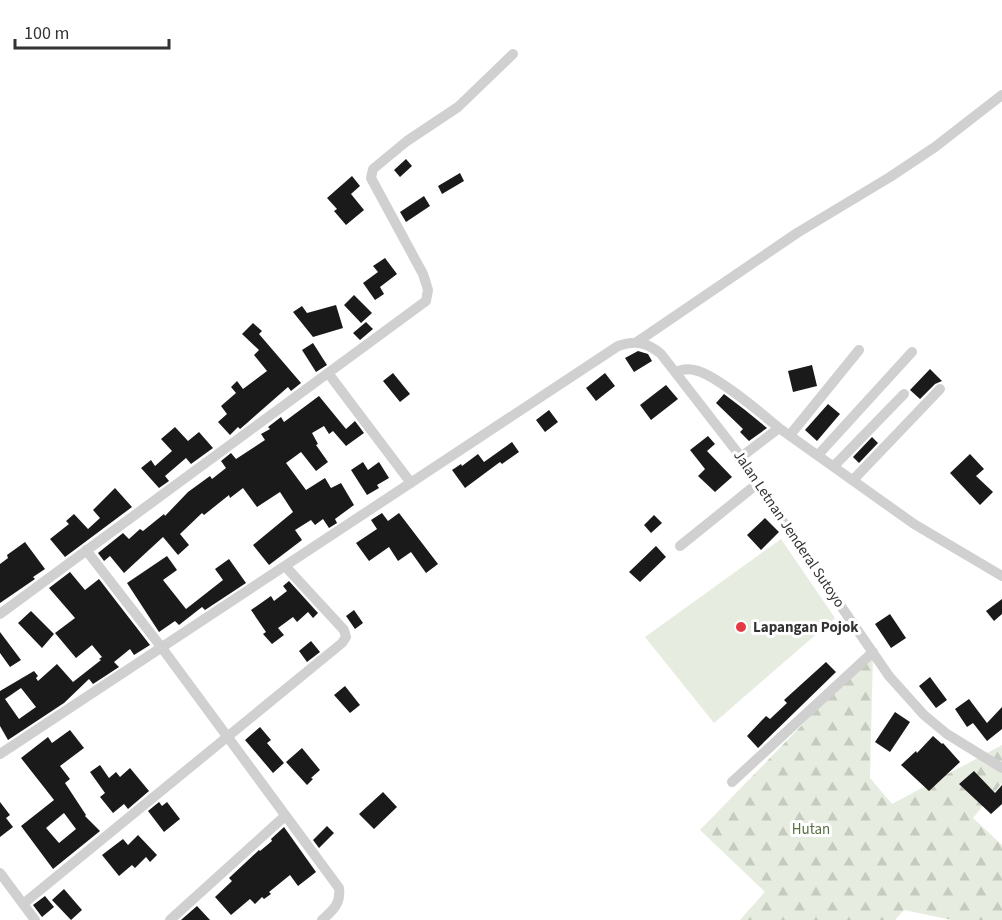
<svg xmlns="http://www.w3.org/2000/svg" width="1002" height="920" font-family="'Source Sans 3',sans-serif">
<defs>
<pattern id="forest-firs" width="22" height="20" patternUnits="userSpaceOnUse" patternTransform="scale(1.5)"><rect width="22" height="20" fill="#e6ecdf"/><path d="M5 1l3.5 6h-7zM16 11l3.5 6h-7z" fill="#c6cbc0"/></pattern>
</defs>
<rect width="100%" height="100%" fill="#fff"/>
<!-- forest -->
<path fill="url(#forest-firs)" d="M873,652L870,778L892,804L1002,745V783L973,818L1002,845V920H952L904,910L895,920H740L765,892L700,830Z"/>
<!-- garden -->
<path fill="#e6ecdf" d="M781,539L835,618L714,723L645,637Z"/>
<!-- building -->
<path fill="#1a1a1a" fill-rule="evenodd" d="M406,159L412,166L400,177L394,170Z
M460,173L464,181L442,194L438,186Z
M352,176L360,186L351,194L364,210L346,225L334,211L337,209L327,198Z
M424,196L430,206L406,222L400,212Z
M385,258L397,274L380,287L384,294L375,300L363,283L378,272L373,266Z
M354,295L372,313L361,323L344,305Z
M336,305L343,328L313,337L293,312L302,306L307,313Z
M366,322L373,329L360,340L353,333Z
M253,323L262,331L259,334L301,383L291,391L288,387L247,423L240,429L238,427L230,435L218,422L227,414L221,406L236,393L231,387L237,381L243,389L267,371L254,355L259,350L242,334Z
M313,343L327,365L316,372L302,350Z
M638,351L648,354L652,361L634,372L625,358Z
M812,365L817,386L793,392L788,371Z
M930,369L942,381L935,384L920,399L910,390Z
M393,373L410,394L400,402L383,381Z
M605,373L615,386L596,401L586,388Z
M666,385L678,399L651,420L640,405Z
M724,394L745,410L767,428L749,441L740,432L743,429L716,403Z
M319,396L346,429L355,421L364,433L346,446L333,431L329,434L324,426L312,433L318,444L316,445L328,462L316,471L301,452L286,463L306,490L325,478L331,488L341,483L354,505L335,519L337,523L329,528L323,519L315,525L311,520L295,530L302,540L269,565L253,545L293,512L280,492L257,507L243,488L230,498L229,495L204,515L202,513L180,534L189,545L178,555L163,537L124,573L110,556L104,561L98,553L123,533L129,539L140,529L143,531L164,514L165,516L188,492L210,476L212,479L226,468L221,461L231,453L236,459L265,440L261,434L270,429L268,427L281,417L284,422Z
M828,404L840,414L817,441L805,430Z
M549,410L558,422L545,432L536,420Z
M175,427L188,441L199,432L213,448L191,464L186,458L165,476L169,481L159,488L141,468L151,460L155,466L172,451L161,439Z
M708,436L715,444L707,451L732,477L715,492L698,476L705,469L690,450Z
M872,437L878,443L859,463L853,457Z
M512,442L519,452L502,464L500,462L465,488L452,470L461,464L462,466L478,454L484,462Z
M970,454L984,469L976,476L993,492L980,505L950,473Z
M363,462L368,470L379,462L389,478L377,485L379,488L367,495L351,470Z
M115,488L132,507L65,557L50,539L69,524L66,521L74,514L88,529L100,518L93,510Z
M382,513L388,521L399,513L438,564L426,573L411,552L398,561L389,547L369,561L356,543L377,529L371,520Z
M654,515L662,523L651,533L644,525Z
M765,518L779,532L761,550L747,535Z
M25,542L45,569L33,577L35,579L0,603V564L8,558L7,555Z
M656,546L666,557L640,582L629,572Z
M167,556L177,570L163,580L186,609L223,580L215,569L229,559L246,583L205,610L202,607L179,625L175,621L159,632L127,583Z
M70,572L85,590L99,579L150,645L134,655L130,649L114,662L119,667L93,684L89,679L64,703L8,740L0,726V691L34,671L38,676L36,678L38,681L57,664L73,682L101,660L99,659L102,657L92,645L76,658L55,633L75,618L49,588ZM21,688L36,707L19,719L5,699Z
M289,581L318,613L313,618L308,612L297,622L293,617L278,628L284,635L272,644L263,634L266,632L251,610L271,596L274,601L287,591L283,586Z
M1002,599V614L994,621L986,611Z
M354,610L363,623L355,629L346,616Z
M31,611L54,634L42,648L18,623Z
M890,614L906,638L891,648L875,624Z
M0,632L21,660L10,667L0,653Z
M311,641L320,652L307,662L299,651Z
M826,662L836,672L758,748L747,736L766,716L770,719L787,703L784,700Z
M930,677L947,700L936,708L919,686Z
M345,686L360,705L350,713L334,695Z
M969,699L987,723L1002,707V729L987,741L973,723L967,727L955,709Z
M895,712L910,722L890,752L875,742Z
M260,727L271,740L267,743L284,763L273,773L245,740Z
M70,730L84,748L60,766L70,779L65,783L86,815L85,816L100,831L53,869L21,826L54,800L21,758L48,737L52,743ZM64,813L76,829L59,843L46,828Z
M933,736L942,744L943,743L960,762L929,791L901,765L916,751L917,753Z
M302,748L320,770L311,778L313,779L307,785L286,762Z
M100,765L109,778L116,772L120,777L130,768L149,791L128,809L124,804L113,813L100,797L105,793L90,772Z
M974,771L995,793L1002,785V804L991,814L959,784Z
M383,792L397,807L374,829L359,814Z
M0,802L10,815L6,818L13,827L0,837Z
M159,802L162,806L167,802L180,819L164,832L148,811Z
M327,826L334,833L319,848L313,840Z
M284,827L316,872L298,886L290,875L269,892L271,894L264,899L262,897L255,904L250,899L231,915L215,897L232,881L229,878L259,850L260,851L272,841L271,839Z
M138,835L157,855L150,862L146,857L135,868L132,865L119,876L102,855L123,839L128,845Z
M64,889L82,910L71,920L52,900Z
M45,896L54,907L42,917L33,905Z
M197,906L210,920H181Z"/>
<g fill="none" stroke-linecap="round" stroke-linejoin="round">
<!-- minor -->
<path stroke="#d0d0d0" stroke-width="10" d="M637,342L797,233L890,177L935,147L1002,95
M675,372C681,370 687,368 694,370C714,373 761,413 779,428
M328,373L411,483
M790,435L859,350
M818,455L912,352
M741,457L779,428L914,524L1002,576
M834,466L904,394
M853,480L940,389
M680,546L757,484
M86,550L162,648L339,888C341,904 333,910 322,920
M0,614L426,301L428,290L423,274L371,178L373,169L407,141L458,107L513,54
M0,754L618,346C635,340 647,342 661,354L741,457L757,484L889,676L924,715L947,734L1002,768
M732,782L873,652
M0,873L35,920
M23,904L342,643L346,637L344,630L285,566
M170,920L285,816"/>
</g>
<!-- markers -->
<circle fill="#e63946" stroke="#fff" stroke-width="2" cx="741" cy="627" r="6"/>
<g text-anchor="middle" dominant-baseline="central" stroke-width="6" stroke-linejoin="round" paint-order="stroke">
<!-- street labels -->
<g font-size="15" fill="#333" stroke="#fff">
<text transform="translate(789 529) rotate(56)">Jalan Letnan Jenderal Sutoyo</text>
</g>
<!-- poi labels -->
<g font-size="15" font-weight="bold" fill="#333" stroke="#fff" text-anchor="start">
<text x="753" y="627">Lapangan Pojok</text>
</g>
<!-- park labels -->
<g font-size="15" fill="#56703f" stroke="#fff">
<text x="811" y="829">Hutan</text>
</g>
</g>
<!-- scale -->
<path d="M15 39v9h154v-9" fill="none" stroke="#333333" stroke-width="3"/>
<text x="24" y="39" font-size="18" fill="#333333" stroke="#ffffff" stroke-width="4.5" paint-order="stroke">100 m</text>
</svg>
